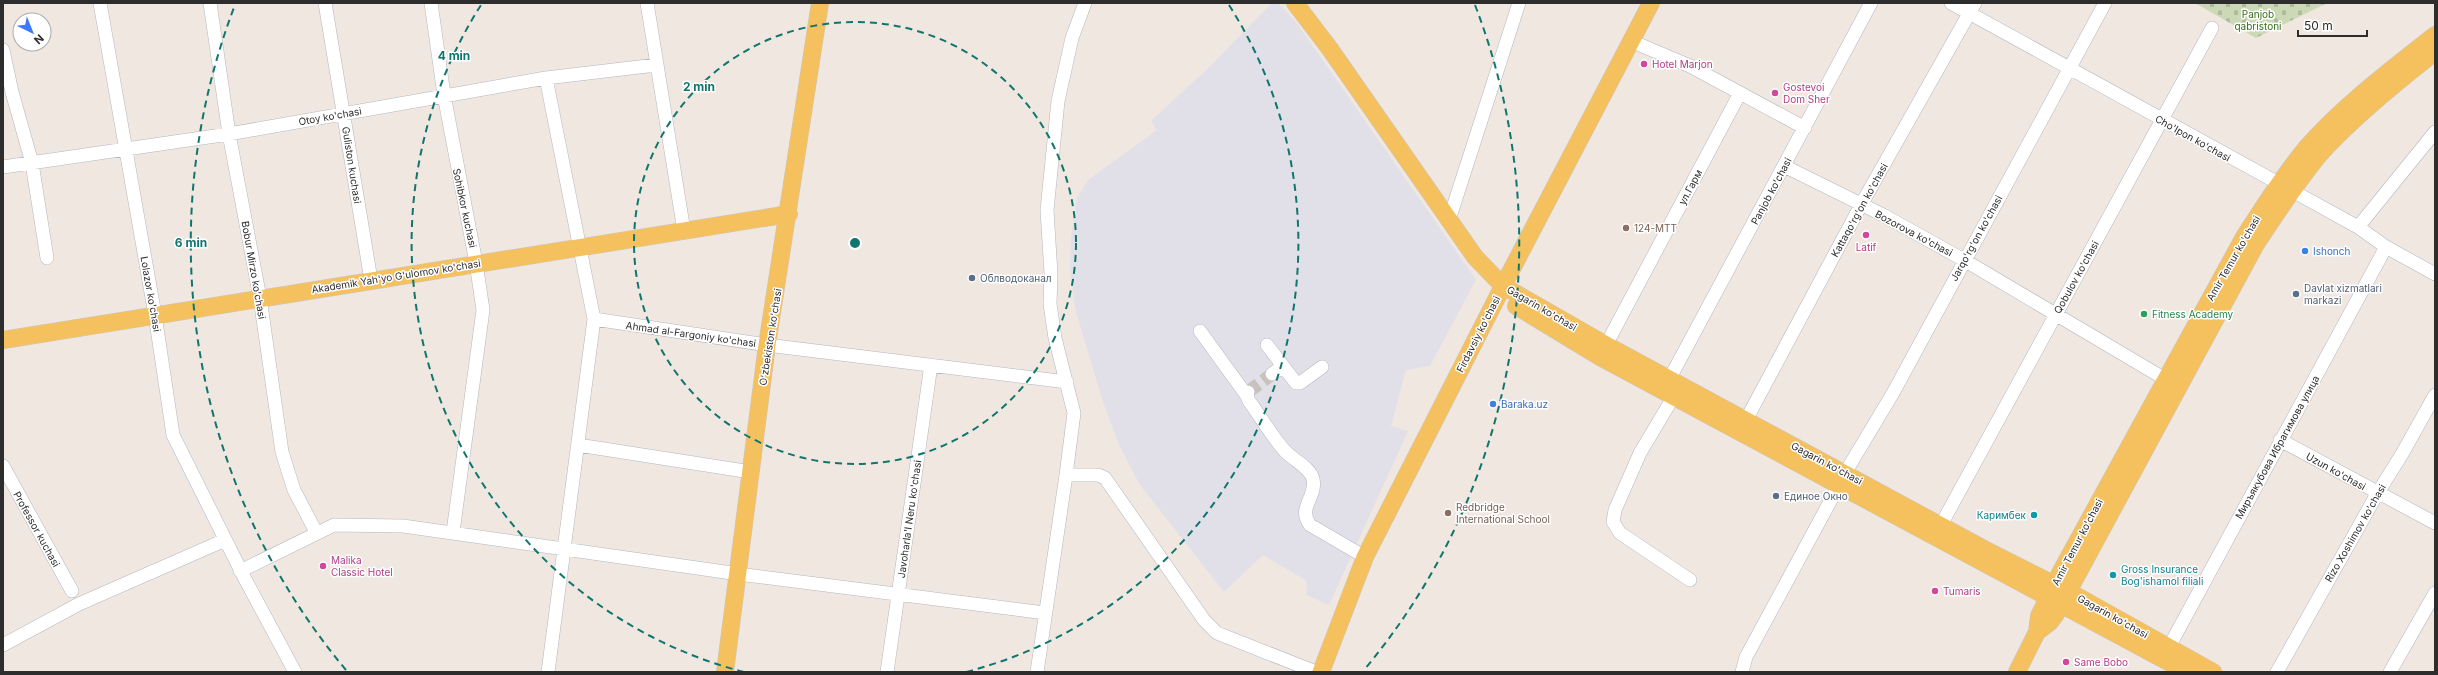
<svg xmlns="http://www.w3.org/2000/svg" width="2438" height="675" font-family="Inter,sans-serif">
<defs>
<pattern id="cemetery-stones" width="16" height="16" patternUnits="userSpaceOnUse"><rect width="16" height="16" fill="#ccd9b7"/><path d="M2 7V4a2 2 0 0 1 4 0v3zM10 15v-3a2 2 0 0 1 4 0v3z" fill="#b0bb9e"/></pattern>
</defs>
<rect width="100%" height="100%" fill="#efe7e0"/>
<!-- industrial -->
<path fill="#e1e0e8" d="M1272,3H1278L1296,22L1476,280L1430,366L1406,370L1391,426L1408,431L1329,605L1306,595L1307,581L1263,555L1224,592L1140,485L1119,445L1102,399L1076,312L1070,271L1071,238L1077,198L1088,180L1157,130L1151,121L1204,72Z"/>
<!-- cemetery -->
<path fill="url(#cemetery-stones)" d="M2195,3H2327L2256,38Z"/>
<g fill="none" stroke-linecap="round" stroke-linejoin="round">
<!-- minor-tunnel -->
<path stroke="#c8c2bc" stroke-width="13" stroke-dasharray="13 6" stroke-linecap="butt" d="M1248,392L1272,374"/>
<defs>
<path id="minor" d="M100,3L155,315L173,435L245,579L295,672
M210,3L229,134L260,298L282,452L294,490L316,532
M325,3L371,280
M431,3L444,95L476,263L483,310L453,532
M647,3L684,231
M1085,3L1072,38L1058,101L1047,210L1051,274L1050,304L1055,338L1074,413L1066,475H1098L1105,478L1204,620L1217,633L1316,672
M1951,3L2358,227L2386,247L2435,274
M1631,41L1690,66L1805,128
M3,50L12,92L32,163L47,258
M546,78L594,319L548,672
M1784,166L1883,215L1964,260L2165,379
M3,167L229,134L546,78L656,65
M1449,220L1519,3
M2358,227L2435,132
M594,319L767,345L1067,382
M1200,331L1247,396
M1267,345L1283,366L1272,374
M1606,345L1740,93
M1283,366L1296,383H1300L1322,367
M1670,378L1871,3
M1248,392L1247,396L1249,401C1261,417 1272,437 1285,451C1293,460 1310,467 1313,479C1317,498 1297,507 1310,525L1365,557
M1674,396L1640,453L1615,510L1613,522L1620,533L1690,580
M1746,420L1861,205L1975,3
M2280,440L2435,523
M578,445L751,472
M3,466L72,591
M1845,473L1893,393L2105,3
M1941,525L2212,28
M240,571L334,525L403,526L746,575L1045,613
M3,645L79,604L225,540
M2169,647L2386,247
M887,672L931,365
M1037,672L1066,475
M1742,672L1746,657L1839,485
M2277,672L2377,494L2402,454L2435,395
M2390,672L2435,593"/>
<path id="major" d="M1295,3L1330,49L1475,257L1503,286L1606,345L1984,549L2075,595L2213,672
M1516,306L1600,357L2187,672
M3,340L789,214
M2037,632L2050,622L2056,614L2256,244C2276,214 2296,183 2319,155C2350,120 2398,81 2435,52
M725,672L767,345L820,3
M1321,672L1365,557L1503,286L1651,3
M2017,672L2037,632L2039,616L2060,573L2244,237C2264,206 2284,175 2307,147C2344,105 2391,70 2435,35"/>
</defs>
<!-- minor casing -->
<use href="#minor" stroke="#b3b7c1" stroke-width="14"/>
<!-- major casing -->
<use href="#major" stroke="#c8c8c8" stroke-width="18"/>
<!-- minor -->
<use href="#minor" stroke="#fff" stroke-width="13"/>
<!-- major -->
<use href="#major" stroke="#f5c15f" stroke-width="17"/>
</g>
<!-- distance rings -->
<g fill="none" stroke="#0f766e" stroke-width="2" stroke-dasharray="7 5">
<circle cx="855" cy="243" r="221"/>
<path d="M744 672A443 443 0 0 1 481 5M1229 5A443 443 0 0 1 966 672"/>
<path d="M346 670A664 664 0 0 1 235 5M1475 5A664 664 0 0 1 1364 670"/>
</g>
<!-- markers -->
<g fill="#d1479c" stroke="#fff" stroke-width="1.5">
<circle cx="1644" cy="64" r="4"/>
<circle cx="1775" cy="93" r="4"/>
<circle cx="1866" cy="235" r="4"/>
<circle cx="323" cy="566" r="4"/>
<circle cx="1935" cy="591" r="4"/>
<circle cx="2066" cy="662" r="4"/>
</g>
<g fill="#8d6e63" stroke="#fff" stroke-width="1.5">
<circle cx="1626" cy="228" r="4"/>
<circle cx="1448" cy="513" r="4"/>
</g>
<g fill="#3f7fe0" stroke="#fff" stroke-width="1.5">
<circle cx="2305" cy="251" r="4"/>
<circle cx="1493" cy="404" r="4"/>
</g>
<g fill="#5c6f8a" stroke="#fff" stroke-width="1.5">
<circle cx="972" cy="278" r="4"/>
<circle cx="2296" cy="294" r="4"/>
<circle cx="1776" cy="496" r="4"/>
</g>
<circle fill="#2e9e5b" stroke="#fff" stroke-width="1.5" cx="2144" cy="314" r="4"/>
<g fill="#0f9aa8" stroke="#fff" stroke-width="1.5">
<circle cx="2034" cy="515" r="4"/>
<circle cx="2113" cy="575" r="4"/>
</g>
<g text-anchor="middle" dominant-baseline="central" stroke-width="3" stroke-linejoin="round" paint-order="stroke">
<!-- park labels -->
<g font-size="10" fill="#356f19" stroke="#fff">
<text x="2258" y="14">Panjob<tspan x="2258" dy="12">qabristoni</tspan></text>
</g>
<!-- hotel labels -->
<g font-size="10" fill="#b23c85" stroke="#fff" text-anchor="start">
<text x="1652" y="64">Hotel Marjon</text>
<text x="1783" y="87">Gostevoi<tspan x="1783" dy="12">Dom Sher</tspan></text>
<text x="1866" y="247" text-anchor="middle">Latif</text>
<text x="331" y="560">Malika<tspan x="331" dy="12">Classic Hotel</tspan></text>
<text x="1943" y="591">Tumaris</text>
<text x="2074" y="662">Same Bobo</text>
</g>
<!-- street labels -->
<g font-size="10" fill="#2d2d2d" stroke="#fff">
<text transform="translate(330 116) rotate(-10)">Otoy ko'chasi</text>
<text transform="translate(2193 138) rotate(29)">Cho'lpon ko'chasi</text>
<text transform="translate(352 165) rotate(81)">Guliston kuchasi</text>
<text transform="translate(1690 187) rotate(-62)">ул.Гарм</text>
<text transform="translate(1771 191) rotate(-62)">Panjob ko'chasi</text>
<text transform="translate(465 208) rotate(78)">Sohibkor kuchasi</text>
<text transform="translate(1859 210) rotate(-61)">Kattaqo'rg'on ko'chasi</text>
<text transform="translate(1914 233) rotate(28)">Bozorova ko'chasi</text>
<text transform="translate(1976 238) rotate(-61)">Jarqo'rg'on ko'chasi</text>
<text transform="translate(2233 258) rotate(-60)">Amir Temur ko'chasi</text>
<text transform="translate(254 270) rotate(80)">Bobur Mirzo ko'chasi</text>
<text transform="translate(396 276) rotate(-9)">Akademik Yah'yo G'ulomov ko'chasi</text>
<text transform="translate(2076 277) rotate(-61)">Qobulov ko'chasi</text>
<text transform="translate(151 294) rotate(80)">Lolazor ko'chasi</text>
<text transform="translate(1542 308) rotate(30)">Gagarin ko'chasi</text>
<text transform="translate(691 334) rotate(8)">Ahmad al-Fargoniy ko'chasi</text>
<text transform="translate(1478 334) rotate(-63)">Firdavsiy ko'chasi</text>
<text transform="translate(770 337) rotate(-81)">O'zbekiston ko'chasi</text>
<text transform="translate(2277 447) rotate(-61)">Миръякубова Ибрагимова улица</text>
<text transform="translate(1827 463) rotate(28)">Gagarin ko'chasi</text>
<text transform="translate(2336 471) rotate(29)">Uzun ko'chasi</text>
<text transform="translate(909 519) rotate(-82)">Javoharla'l Neru ko'chasi</text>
<text transform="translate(37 529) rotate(61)">Professor kuchasi</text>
<text transform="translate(2355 533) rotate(-60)">Rizo Xoshimov ko'chasi</text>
<text transform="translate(2077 542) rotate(-62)">Amir Temur ko'chasi</text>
<text transform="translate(2113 616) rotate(29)">Gagarin ko'chasi</text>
</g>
<!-- education labels -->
<g font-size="10" fill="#785e54" stroke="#fff" text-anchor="start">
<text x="1634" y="228">124-MTT</text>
<text x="1456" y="507">Redbridge<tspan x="1456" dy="12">International School</tspan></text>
</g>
<!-- shop labels -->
<g font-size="10" fill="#366cbe" stroke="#fff" text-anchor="start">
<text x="2313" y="251">Ishonch</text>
<text x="1501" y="404">Baraka.uz</text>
</g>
<!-- service labels -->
<g font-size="10" fill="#4e5e75" stroke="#fff" text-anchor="start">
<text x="980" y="278">Облводоканал</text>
<text x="2304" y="288">Davlat xizmatlari<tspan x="2304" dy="12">markazi</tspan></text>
<text x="1784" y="496">Единое Окно</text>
</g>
<!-- leisure labels -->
<g font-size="10" fill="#27864d" stroke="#fff" text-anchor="start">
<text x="2152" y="314">Fitness Academy</text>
</g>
<!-- culture labels -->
<g font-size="10" fill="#0d838f" stroke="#fff" text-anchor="end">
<text x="2026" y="515">Каримбек</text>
<text x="2121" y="569" text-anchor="start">Gross Insurance<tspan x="2121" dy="12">Bog'ishamol filiali</tspan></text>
</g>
</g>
<circle cx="855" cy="243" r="6" fill="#0f766e" stroke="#fff" stroke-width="2"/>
<g font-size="12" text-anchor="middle" font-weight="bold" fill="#0f766e" stroke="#fff" stroke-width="3" stroke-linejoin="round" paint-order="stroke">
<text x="454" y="60">4 min</text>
<text x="699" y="91">2 min</text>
<text x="191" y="247">6 min</text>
</g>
<!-- border -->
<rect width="2438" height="675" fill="none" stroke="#2d2d2d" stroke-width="8"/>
<!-- north arrow -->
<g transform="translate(32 32) rotate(137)"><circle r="19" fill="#ffffff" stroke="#ababab"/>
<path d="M0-3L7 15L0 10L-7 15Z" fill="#3d78ff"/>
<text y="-6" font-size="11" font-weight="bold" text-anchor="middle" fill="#2d2d2d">N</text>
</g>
<!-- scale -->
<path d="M2298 30v6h69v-6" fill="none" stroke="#2d2d2d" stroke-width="2"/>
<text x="2304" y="30" font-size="12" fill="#2d2d2d" stroke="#ffffff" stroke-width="3" paint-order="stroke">50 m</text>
</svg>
